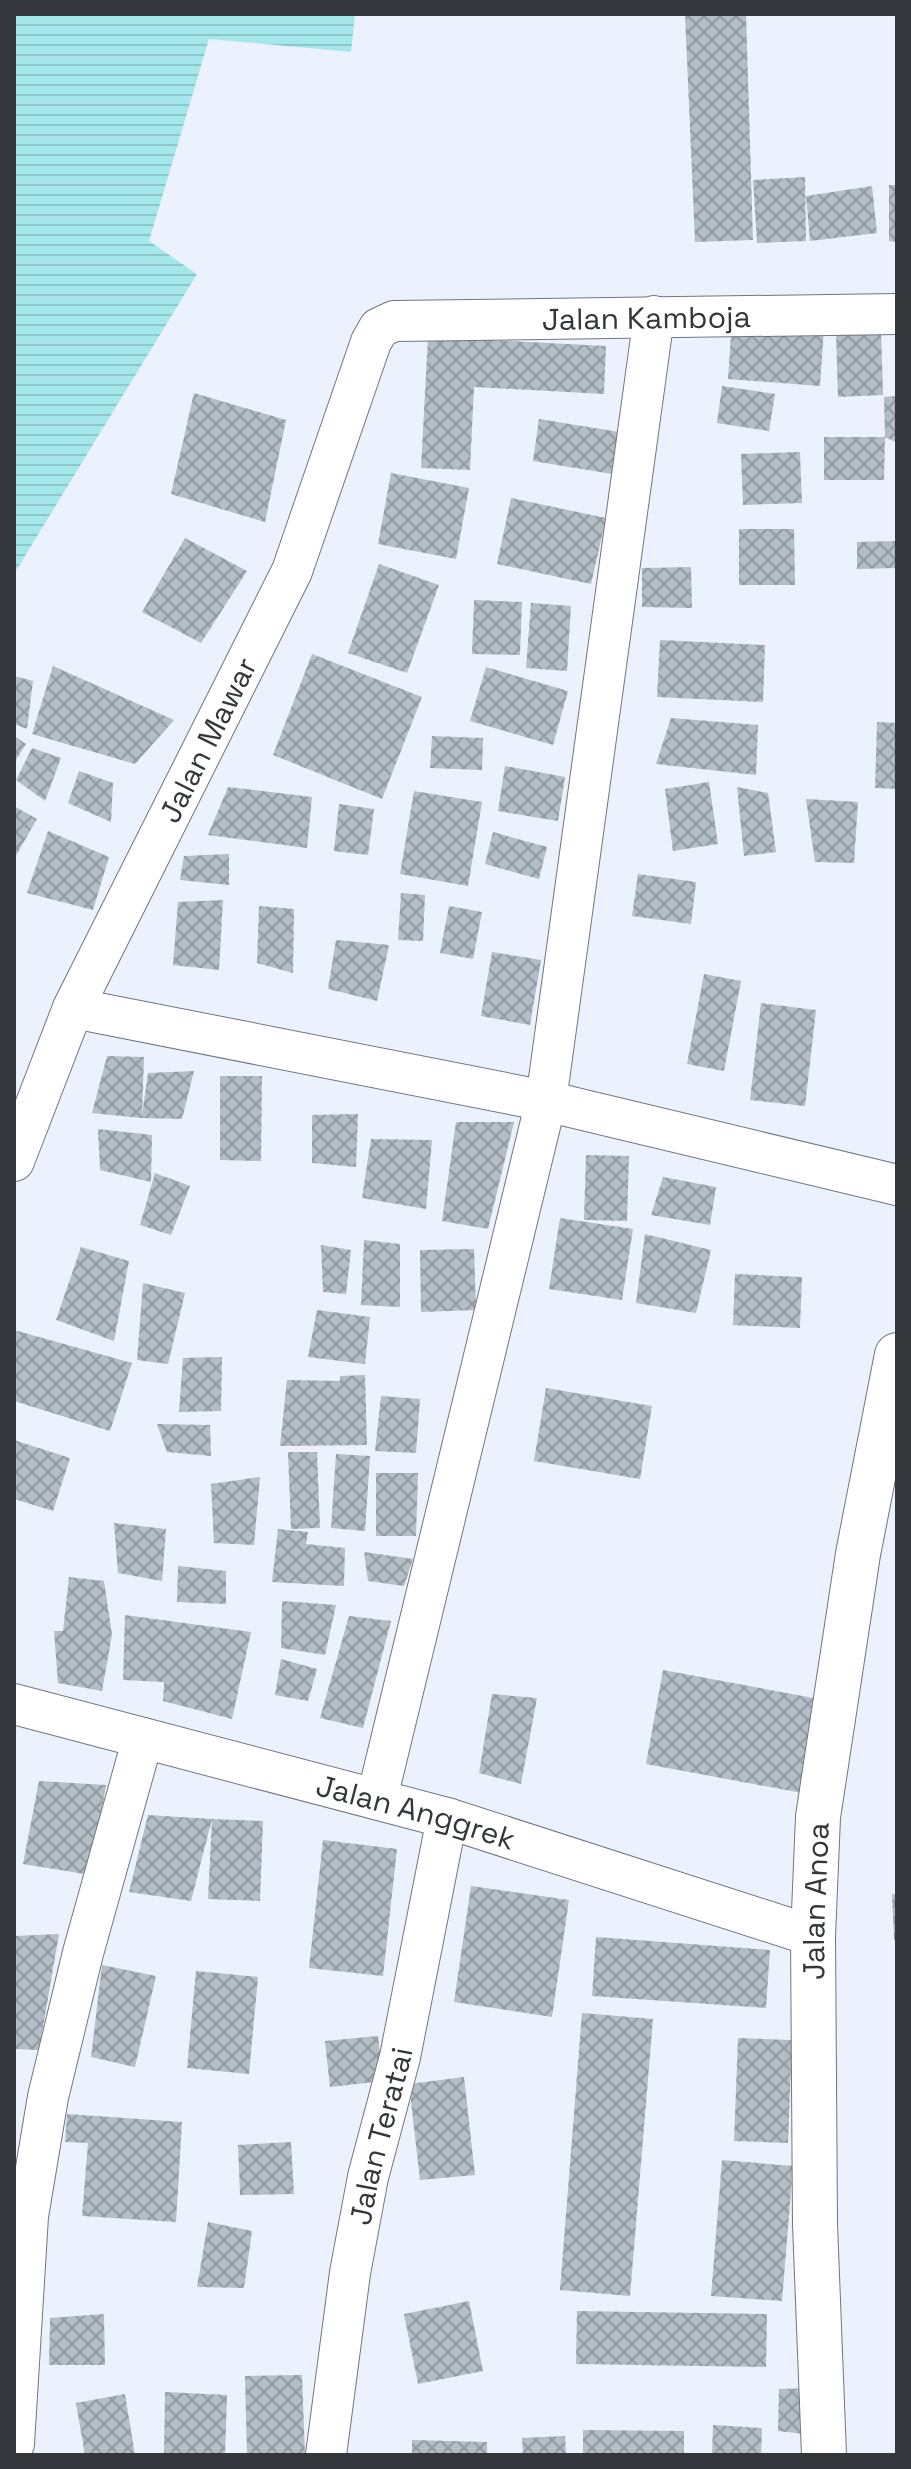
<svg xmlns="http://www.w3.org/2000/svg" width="911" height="2469" font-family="'Space Grotesk',sans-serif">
<defs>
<pattern id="water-rules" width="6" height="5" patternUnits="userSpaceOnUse" patternTransform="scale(2)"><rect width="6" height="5" fill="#a4e7eb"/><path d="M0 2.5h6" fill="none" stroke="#8ec7ca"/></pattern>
<pattern id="building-cross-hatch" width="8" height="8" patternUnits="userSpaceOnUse" patternTransform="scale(2)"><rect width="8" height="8" fill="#b2bec5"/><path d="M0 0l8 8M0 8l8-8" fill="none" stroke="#919ba1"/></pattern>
</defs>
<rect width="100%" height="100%" fill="#ebf2fd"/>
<!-- water -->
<path fill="url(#water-rules)" d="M14,14H355L351,52L209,39L149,241L197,274L14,574Z"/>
<!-- building -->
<path fill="url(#building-cross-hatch)" d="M685,14H746L753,240L695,242Z
M805,177L806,241L757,243L753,180Z
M889,185H897V242L889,241Z
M872,186L877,233L810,241L806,196Z
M732,321L824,327L820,386L728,379Z
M881,331L883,395L838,397L836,333Z
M428,337L606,346L604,394L474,387L470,470L421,468Z
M722,386L775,394L769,431L717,423Z
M194,393L286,420L265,522L171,494Z
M897,396V443L885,437L884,480H824V437H885L884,397Z
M539,419L619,432L612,474L533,461Z
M800,452L802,503L743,505L741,454Z
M391,473L469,488L456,559L378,544Z
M511,498L606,518L591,584L497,564Z
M739,529H794L795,585H739Z
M185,538L247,571L201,643L142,612Z
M897,541V568L857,569V542Z
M379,564L439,585L407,673L348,653Z
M691,567L692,608L642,607V568Z
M474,600L522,602L520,655L472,654Z
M531,603L571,606L567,671L526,668Z
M660,640L765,645L763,702L657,697Z
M312,654L422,697L382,799L273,755Z
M53,666L174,720L135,764L32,734Z
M486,667L568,691L553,745L470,721Z
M14,676L33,681L27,729L14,724Z
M671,718L758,725L756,775L656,764Z
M877,722L897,723V789L875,788Z
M14,736L26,744L14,763Z
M432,736L483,738L482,770L430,768Z
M32,748L61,758L45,801L16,780Z
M505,766L565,777L558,821L498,811Z
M79,771L113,783L111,822L68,803Z
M709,782L718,844L673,851L665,789Z
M228,787L312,797L307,848L208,835Z
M737,787L768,793L776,852L744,856Z
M414,791L482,802L468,886L400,874Z
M806,799L858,802L854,863L815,862Z
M339,804L374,809L368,855L334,851Z
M14,806L37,819L14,859Z
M48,831L109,857L93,910L27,893Z
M493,832L547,847L539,879L485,864Z
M229,854V885L180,880L184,856Z
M638,874L696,882L691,924L632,916Z
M401,893L425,895L423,941L398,940Z
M223,900L219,970L173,965L178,902Z
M259,906L294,909L293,973L257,963Z
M449,906L482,912L473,959L440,953Z
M336,940L389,945L377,1001L328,989Z
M492,952L541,960L530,1025L481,1016Z
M704,974L741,981L724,1071L687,1064Z
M761,1003L816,1010L805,1106L750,1100Z
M107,1056L144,1057L142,1115L148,1073L194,1071L182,1119L141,1118L92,1113Z
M220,1076H262L261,1161L220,1160Z
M358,1114L356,1167L312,1163V1115Z
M456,1122H514L488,1229L442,1221Z
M98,1129L152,1135L151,1182L100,1170Z
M371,1139L432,1140L426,1209L362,1198Z
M586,1155L629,1156L627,1221L584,1220Z
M155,1173L190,1186L171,1235L140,1225Z
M663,1177L716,1187L710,1225L651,1215Z
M560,1218L633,1229L622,1300L549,1289Z
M645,1234L711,1250L696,1313L636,1303Z
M364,1240L400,1244V1307L361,1305Z
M321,1245L351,1250L346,1294L323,1292Z
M81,1247L129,1261L114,1341L56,1320Z
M474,1249L476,1310L421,1312L420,1250Z
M735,1274L802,1277L800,1328L733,1325Z
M143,1283L185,1293L168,1364L137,1360Z
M317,1310L370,1317L365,1364L308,1357Z
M14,1330L132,1363L110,1431L14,1401Z
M222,1357L221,1411L179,1412L183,1358Z
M365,1375L367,1445L280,1446L287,1380L340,1381V1376Z
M546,1388L652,1406L640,1479L534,1461Z
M381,1396L420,1399L416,1453L375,1451Z
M157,1424L210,1425L211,1456L167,1452Z
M14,1440L70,1458L53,1511L14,1499Z
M288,1452H317L320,1528L291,1529Z
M336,1454L370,1456L365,1531L331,1528Z
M376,1473H418L416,1536H376Z
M260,1477L254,1545L214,1543L211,1484Z
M114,1523L166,1529L162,1581L118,1573Z
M278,1529L308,1532L306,1544L345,1548L344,1586L272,1582Z
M364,1552L413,1559L404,1586L368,1581Z
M178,1566L226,1571V1604L177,1602Z
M69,1577L104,1581L112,1635L102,1691L58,1683L54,1631H63Z
M282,1601L336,1605L325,1655L281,1648Z
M125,1615L251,1632L232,1719L163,1701L164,1682L123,1680Z
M349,1616L391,1621L363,1728L320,1718Z
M281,1659L317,1669L308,1701L275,1695Z
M663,1670L819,1699L802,1793L646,1764Z
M492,1694L537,1698L521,1784L479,1773Z
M39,1781L106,1785L91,1875L23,1864Z
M148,1815L212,1819L191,1901L129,1892Z
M212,1819L263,1821L260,1901L208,1899Z
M323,1840L397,1849L383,1976L309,1968Z
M471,1886L569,1900L552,2017L454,2002Z
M892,1894H897V1940H894Z
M59,1934L39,2050L14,2049V1936Z
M596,1937L770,1950L766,2008L592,1996Z
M102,1965L156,1976L135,2067L91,2057Z
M196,1971L258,1977L249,2074L187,2068Z
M582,2013L653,2019L630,2296L560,2290Z
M378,2036L383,2081L330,2087L325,2041Z
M738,2038L792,2040L788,2143L734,2141Z
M464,2077L475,2175L420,2180L409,2084Z
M67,2114L182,2122L176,2222L82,2216L88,2143L65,2142Z
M291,2142L294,2194L240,2195L238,2145Z
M722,2160L793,2166L782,2301L711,2296Z
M208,2222L252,2231L244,2288L197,2287Z
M469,2301L483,2371L418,2384L404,2314Z
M577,2311L767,2314L766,2367L576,2364Z
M104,2314L105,2365H49L50,2318Z
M302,2375L305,2455H247L245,2376Z
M810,2388L812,2435L778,2431L779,2389Z
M165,2392L227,2395L225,2455H164Z
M125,2394L135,2455H85L76,2403Z
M713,2425L762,2428L761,2455H712Z
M583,2430L684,2431V2455H583Z
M565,2436L566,2455H523L522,2438Z
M412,2440L487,2442V2455H412Z"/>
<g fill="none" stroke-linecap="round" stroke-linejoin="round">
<defs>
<g id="minor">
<path d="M73,1008L546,1101L897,1185"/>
<path id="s1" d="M14,1161L73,1008L292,571L371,342L379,328L394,321L897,314"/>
<path id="s2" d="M14,1704L447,1818L813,1936"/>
<path d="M377,1798L546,1101L654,316"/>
<path d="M14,2444L28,2216L48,2097L83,1953L143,1738"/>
<path id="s3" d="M326,2455L350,2273L368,2177L400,2057L447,1818"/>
</g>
<g id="trunk">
<path id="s4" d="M824,2455L815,2224L813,1936L818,1817L858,1554L897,1355"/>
</g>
</defs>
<!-- minor casing -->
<use href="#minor" stroke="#707680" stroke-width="42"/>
<!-- trunk casing -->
<use href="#trunk" stroke="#707680" stroke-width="46"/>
<!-- minor -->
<use href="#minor" stroke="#fff" stroke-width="40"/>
<!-- trunk -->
<use href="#trunk" stroke="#fff" stroke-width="44"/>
</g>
<g text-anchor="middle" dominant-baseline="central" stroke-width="7" stroke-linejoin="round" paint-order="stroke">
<!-- street labels -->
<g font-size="30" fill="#33363a" stroke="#ebf2fd">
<text stroke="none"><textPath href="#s1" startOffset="1180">Jalan Kamboja</textPath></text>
<text stroke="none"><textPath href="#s1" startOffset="464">Jalan Mawar</textPath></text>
<text stroke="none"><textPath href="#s2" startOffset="416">Jalan Anggrek</textPath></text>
<text stroke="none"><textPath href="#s4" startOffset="554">Jalan Anoa</textPath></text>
<text stroke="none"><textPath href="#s3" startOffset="324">Jalan Teratai</textPath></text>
</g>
</g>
<!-- border -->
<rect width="911" height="2469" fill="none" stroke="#33363a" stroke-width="32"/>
</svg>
